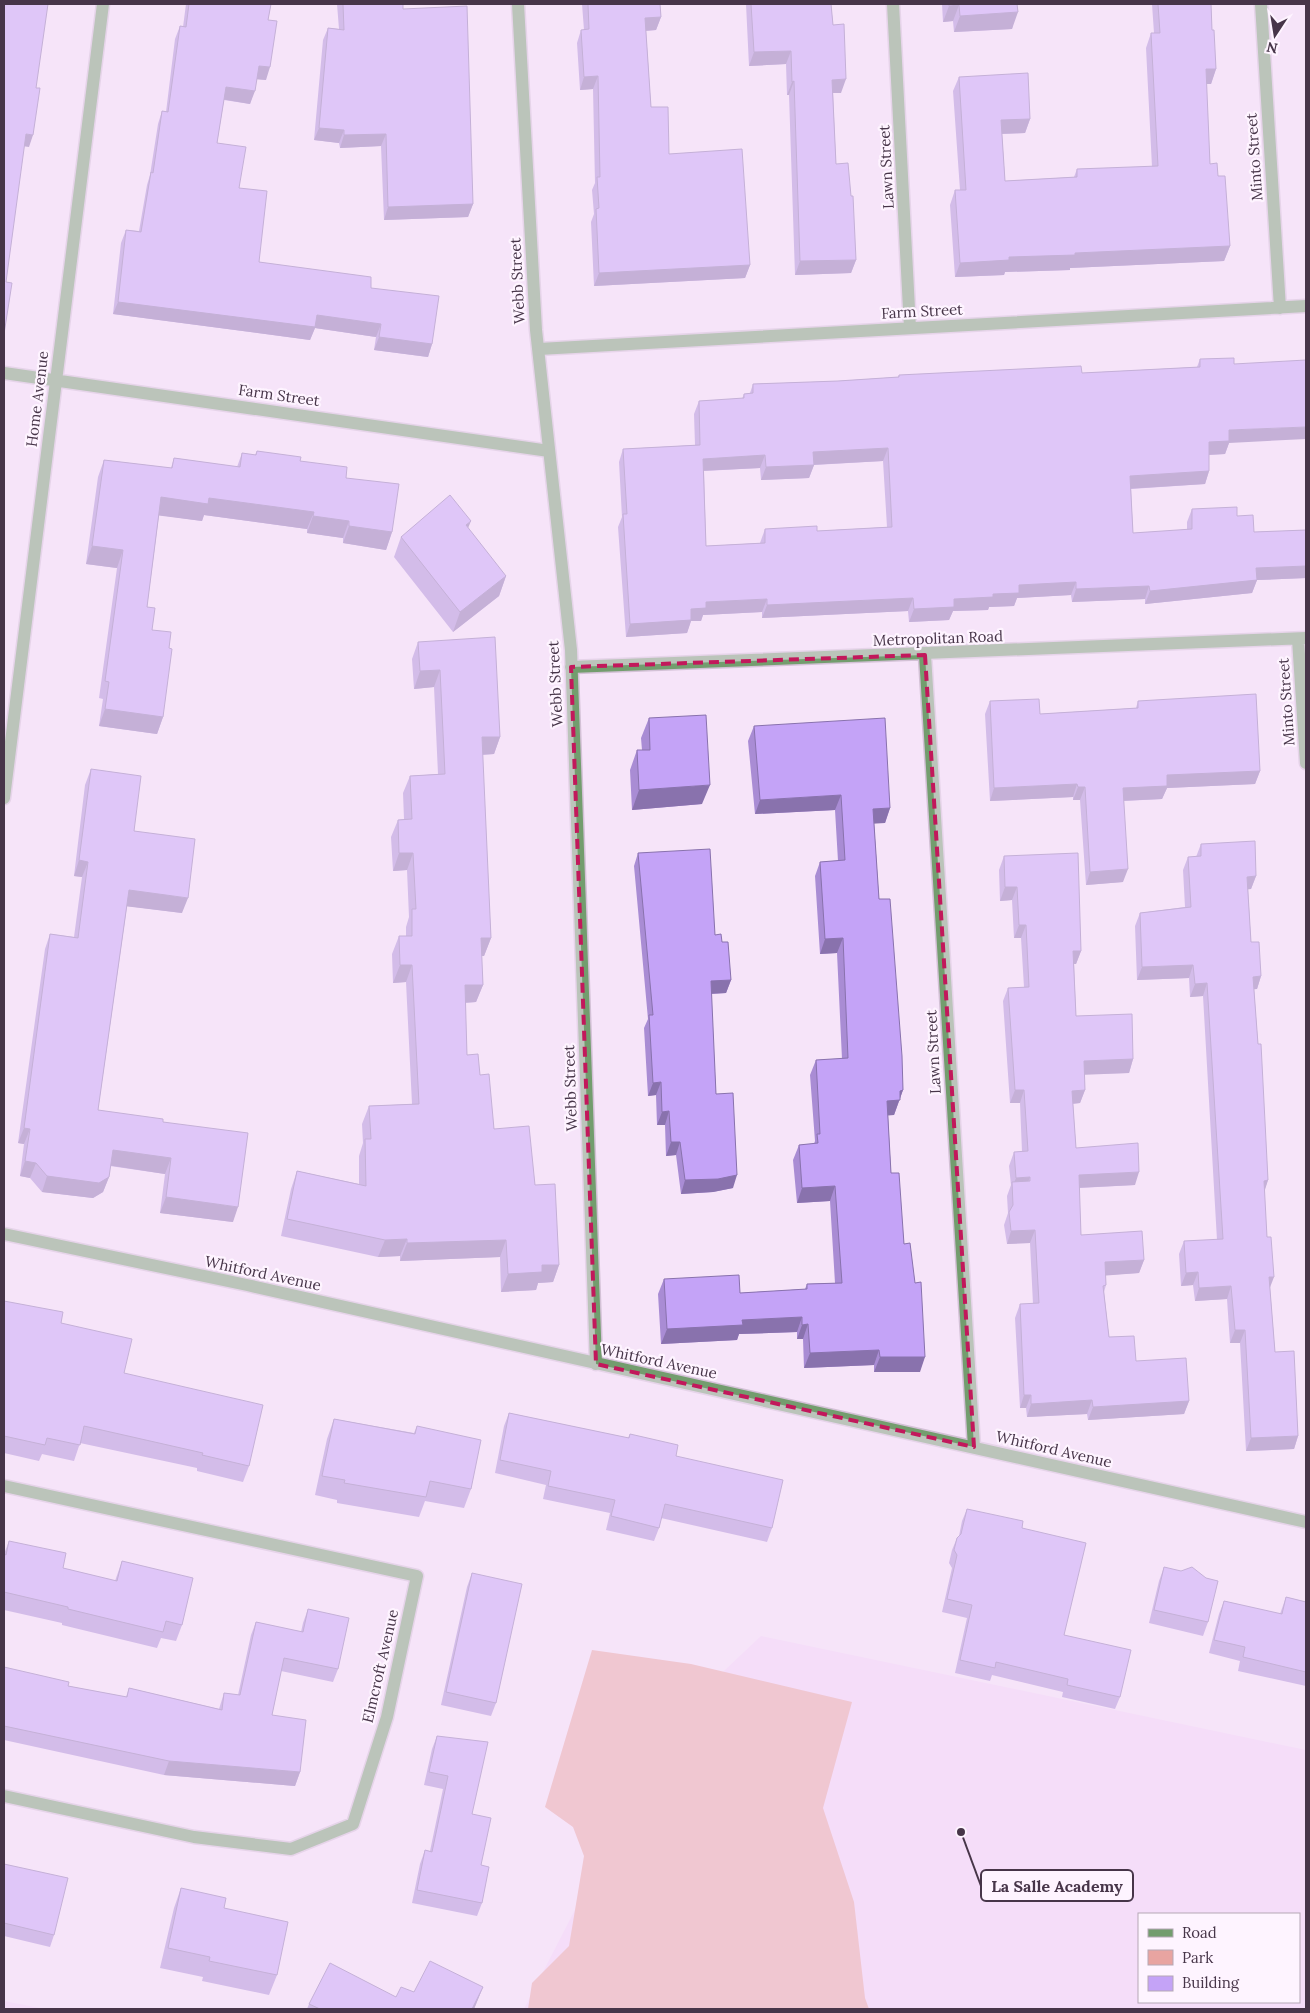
<svg xmlns="http://www.w3.org/2000/svg" width="1310" height="2013" font-family="Lora,serif">
<rect width="100%" height="100%" fill="#f6e4f9"/>
<!-- built -->
<path fill="#f3d5f8" fill-rule="evenodd" d="M761,1636L1306,1750V2009H524L673,1719ZM1139,1914H1299V2002H1139Z
M4,2001L45,2009H4Z"/>
<!-- green -->
<path fill="#e8a4a1" d="M592,1650L691,1664L852,1702L823,1808L854,1902L865,1998L869,2009H528L532,1983L569,1946L584,1856L573,1827L545,1807Z"/>
<g fill="none" stroke-linecap="round" stroke-linejoin="round">
<defs>
<path id="minor" d="M518,4L536,330L571,650L596,1364
M893,4L910,328
M1261,4L1280,308
M539,349L1306,306
M4,373L549,451
M1298,639L1306,763
M925,655L974,1447
M571,667L1306,638
M4,798L103,4
M4,1234L247,1285L1306,1522
M4,1486L417,1576L387,1717L353,1824L291,1849L194,1837L4,1796"/>
</defs>
<!-- minor casing -->
<use href="#minor" stroke="#d3c1d6" stroke-width="15"/>
<!-- minor -->
<use href="#minor" stroke="#739d6e" stroke-width="12"/>
</g>
<!-- wall -->
<path fill="#a98cd4" fill-rule="evenodd" d="M186,4H271L268,20L266,80L257,79L250,104L224,100L217,143L239,188L259,262L371,288L432,344L428,357L374,350L376,337L315,328L310,340L113,314L121,243L126,230L139,231L147,185L150,175L158,124L162,111L166,112L175,39L180,26L183,27Z
M337,4H403V9L473,204L468,217L384,220L381,146L340,148L339,143L314,140L323,40L328,28L339,29Z
M582,4H660L661,17L656,30L646,31L651,107L669,154L750,265L745,278L594,286L591,222L594,214L592,190L595,183L593,89L580,90L577,43L581,30H584Z
M746,4H831L833,25L841,93H833L836,164L856,260L851,273L795,275L789,95H787L786,64L749,66Z
M942,4H1017L1012,29L954,32L953,21L943,22Z
M1152,4H1211L1212,30L1216,69L1211,84H1206L1210,164L1218,176L1230,246L1224,261L1070,268V270L1005,272L1004,275L955,277L950,205L955,190H960L953,91L959,77L1030,119L1025,133L1002,134L1005,181L1074,177L1077,169L1152,167L1146,48L1151,33H1154Z
M1200,359L1229,443L1225,454L1209,455V471L1205,484L1131,489L1133,533L1187,530V522L1192,509L1237,516L1254,532L1306,530V578L1257,580L1252,593L1145,604V599L1072,602L1071,595L1017,598L1014,606L989,607L988,610L953,611L949,620L909,622L908,611L762,618V612L703,615L701,621H691L687,633L626,637L618,527L622,517L619,462L623,449L695,445L694,414L699,401L742,399L744,394L750,393L753,384L838,381L898,377L899,375L1082,373L1197,367ZM883,461L887,527L817,531L765,529L760,543L706,546L704,471L760,468L761,480L809,478L814,465Z
M257,451L300,461L346,478L392,532L386,550L343,543V538L307,533V529L204,515L202,521L159,515L147,607L152,630L169,648L163,717L157,734L99,726L103,699L99,698L117,568L86,564L98,477L104,460L171,468L174,458L237,467L242,453L255,455Z
M401,537L506,576L499,596L453,632L394,557Z
M418,642L500,737L494,754L482,755L491,938L484,956H481L483,985L476,1002L465,1003L467,1055L480,1075L494,1129L535,1185L559,1265L553,1282L538,1283L536,1290L501,1292L500,1257L400,1261V1256L378,1257L281,1236L291,1189L297,1171L359,1184V1156L363,1143L362,1124L369,1106L412,1104L406,982L393,983L392,954L399,936H406V927L409,917L407,870L393,871L391,837L398,820L404,819L403,793L410,776L438,774L434,687L414,689L412,659Z
M990,701L1040,714L1136,708L1138,701L1260,771L1255,784L1167,788L1162,799L1124,801L1123,882L1086,885L1080,800H1073V797L990,801L985,714Z
M649,718L702,804L632,810L630,770L637,750H642L641,738Z
M754,726L890,808L885,823H874L879,899L903,1090L894,1115H888L891,1173L904,1244L920,1372H874V1365L804,1368L803,1339H797V1332L739,1334L737,1340L661,1344L658,1294L664,1279L740,1293L805,1289L807,1284L835,1283L830,1201L797,1203L793,1160L799,1145L814,1144L815,1141L810,1075L816,1060L842,1059L837,953L820,954L815,876L820,862L838,861L835,810L755,814L748,741Z
M91,769L134,831L182,913L127,906L98,1110L163,1122L233,1222L160,1213L165,1174L110,1166L109,1177L103,1192L93,1198L42,1192L30,1178L20,1176L24,1144L18,1143L45,949L50,934L74,937L82,877L74,876L85,785Z
M1201,844L1256,876L1251,889H1248L1251,942L1261,976L1257,989H1254L1268,1180L1264,1191L1270,1288L1275,1352L1298,1436L1294,1449L1246,1451L1240,1343H1230L1227,1299L1195,1301L1193,1285L1181,1286L1179,1254L1184,1241L1217,1240L1203,996L1190,997L1189,978L1137,980L1135,926L1140,913L1185,907L1183,870L1188,857H1196Z
M638,853L722,942L731,980L726,993L711,994L716,1094L733,1188L713,1192L681,1194L676,1155L666,1156L665,1125H657L656,1095L648,1096L644,1028L648,1019L634,866Z
M1004,856L1081,951L1076,964H1074L1076,1016L1133,1059L1129,1073L1084,1074L1085,1090L1080,1103L1073,1104L1076,1148L1135,1185L1079,1188L1081,1235L1144,1260L1139,1273L1105,1275L1106,1285L1104,1292L1109,1337L1136,1361L1189,1401L1184,1414L1088,1420L1087,1414L1027,1417L1026,1408H1020L1015,1318L1020,1304H1033L1030,1243L1007,1244L1004,1225L1008,1213L1007,1196L1011,1185L1009,1166L1014,1152H1022L1020,1103H1010L1003,1001L1008,988L1024,987L1021,938H1014L1012,900L1000,901L999,870Z
M4,1301L61,1323L124,1373L249,1466L243,1482L197,1471V1468L80,1443L74,1461L42,1454L39,1461L4,1453Z
M509,1413L628,1438L630,1434L676,1456L772,1528L767,1542L661,1518L659,1528L654,1541L606,1530L610,1513L543,1499L546,1485L495,1473L504,1426Z
M334,1419L414,1433L417,1426L471,1489L464,1508L425,1501L419,1517L337,1503V1500L315,1495L327,1439Z
M967,1509L1022,1528L1064,1635L1120,1697L1115,1709L1062,1697L1063,1692L992,1675L990,1681L955,1673L967,1618L942,1612L952,1568L949,1563L952,1550L957,1538L959,1536L962,1521Z
M9,1541L63,1568L115,1581L122,1561L182,1625L176,1641L161,1638L157,1648L62,1625V1623L4,1610V1554Z
M1164,1567L1208,1622L1203,1636L1149,1623L1159,1581Z
M472,1573L496,1703L491,1716L441,1705L467,1587Z
M1286,1597L1306,1602V1686L1238,1671L1240,1661L1209,1653L1219,1614L1224,1601L1280,1614Z
M308,1609L338,1669L333,1682L281,1671L272,1715L300,1772L295,1786L164,1775L4,1740V1667L68,1686L126,1697L129,1688L219,1709L224,1693L238,1695L251,1635L256,1622L301,1632L303,1623Z
M437,1736L472,1814L481,1865L482,1903L477,1916L412,1903L420,1864L425,1850L430,1851L443,1789L424,1785L432,1749Z
M4,1864L54,1935L50,1947L4,1936Z
M181,1888L224,1908L277,1975L269,1995L202,1981L203,1977L160,1968L174,1908Z
M483,1987L474,2009H307L309,2004L396,1997L414,1992Z"/>
<!-- shaded-wall -->
<path fill="#8972ad" d="M959,5L953,21L943,22L949,6Z
M1018,12L1012,29L954,32L960,16Z
M661,17L656,30L640,31L645,18Z
M791,51L786,64L749,66L754,52Z
M259,66L270,67L266,80L254,79Z
M1206,69H1216L1211,84H1200Z
M598,76L593,89L580,90L584,77Z
M846,79L841,93H828L832,80Z
M794,81L789,95H787L792,82Z
M226,87L255,91L250,104L221,99Z
M1030,119L1025,133L996,134L1001,120Z
M319,128L344,130L339,143L314,140Z
M26,134L33,135L29,147L22,146Z
M386,134L381,146L340,148L344,135Z
M473,204L468,217L384,220L388,207Z
M1230,246L1224,261L1070,268V270L1005,272L1004,275L955,277L960,263L1009,257L1075,253Z
M856,260L851,273L795,275L800,261Z
M750,265L745,278L594,286L599,273Z
M118,302L317,315L381,324L376,337L315,328L310,340L113,314Z
M379,337L432,344L428,357L374,350Z
M1306,427V439L1229,443L1225,454L1205,455L1209,442L1229,430Z
M888,448L883,461L809,465L813,452Z
M765,455L760,468L698,471L703,459Z
M814,465L809,478L761,480L766,467Z
M1209,471L1205,484L1125,489L1130,476Z
M161,497L209,498L314,512L307,529L204,515L202,521L155,515Z
M313,516L349,521L343,538L307,533Z
M471,521L463,540L466,525Z
M349,526L392,532L386,550L343,543Z
M92,546L123,550L117,568L86,564Z
M1306,566V578L1257,580L1252,593L1145,604L1150,591L1256,568Z
M506,576L499,596L453,632L460,612Z
M1076,582L1071,595L1017,598L1014,606L989,607L988,610L953,611L949,620L909,622L914,609L954,599L993,594L1019,585Z
M1149,586L1145,599L1072,602L1076,589Z
M913,598L908,611L762,618L767,605Z
M767,599L762,612L703,615L701,621H691L687,633L626,637L630,624L691,609L706,602Z
M440,670L434,687L414,689L420,671Z
M105,709L163,717L157,734L99,726Z
M482,737H500L494,754L475,755Z
M1260,771L1255,784L1167,788L1162,799L1118,801L1123,788L1167,775Z
M1077,784L1073,797L990,801L994,788Z
M710,785L702,804L632,810L639,790Z
M1078,787H1085L1080,800H1073Z
M841,795L835,810L755,814L760,800Z
M890,808L885,823L868,824L873,809Z
M399,853H413L407,870L393,871Z
M79,860L88,862L82,877L74,876Z
M1128,869L1123,882L1086,885L1090,872Z
M1256,876L1251,889L1243,890L1247,877Z
M1005,887H1017L1012,900L1000,901Z
M129,890L188,898L182,913L124,906Z
M1019,925H1026L1021,938H1014Z
M481,938H491L484,956H474Z
M843,938L837,953L820,954L825,939Z
M1073,951H1081L1076,964H1068Z
M400,965H412L406,982L393,983Z
M1193,965L1189,978L1137,980L1142,967Z
M1261,976L1257,989L1248,990L1253,977Z
M731,980L726,993L706,994L711,981Z
M1207,983L1203,996L1190,997L1195,984Z
M465,985H483L476,1002L458,1003Z
M1133,1059L1129,1073L1079,1075L1084,1061Z
M661,1082L656,1095L648,1096L653,1083Z
M903,1090L894,1115L882,1116L887,1101L900,1091Z
M1015,1090H1024L1020,1103H1010Z
M1085,1090L1080,1103L1067,1104L1072,1091Z
M669,1111L665,1125H657L662,1112Z
M24,1128L30,1129L24,1144L18,1143Z
M671,1142H680L676,1155L666,1156Z
M113,1150L171,1158L165,1174L107,1165Z
M25,1161L36,1163L30,1178L20,1176Z
M1139,1172L1135,1185L1074,1188L1079,1175Z
M737,1175L733,1188L713,1192L681,1194L685,1180Z
M47,1176L109,1177L103,1192L93,1198L42,1192Z
M1030,1177L1025,1190L1012,1188L1016,1178Z
M1268,1180L1264,1193V1181Z
M835,1186L830,1201L797,1203L802,1188Z
M166,1197L238,1207L233,1222L160,1213Z
M1035,1230L1030,1243L1007,1244L1011,1231Z
M407,1239L400,1256L378,1257L385,1240Z
M506,1240L500,1257L400,1261L407,1243Z
M1144,1260L1139,1273L1100,1276L1105,1262Z
M542,1265H559L553,1282L538,1283L536,1290L501,1292L508,1274Z
M1198,1272L1193,1285L1181,1286L1186,1273Z
M1269,1277H1274L1269,1290Z
M1231,1286L1227,1299L1195,1301L1199,1288Z
M802,1317L797,1332L739,1334L737,1340L661,1344L667,1329L742,1320Z
M808,1324L803,1339H797L802,1325Z
M1235,1330H1245L1240,1343H1230Z
M879,1350L874,1365L804,1368L810,1353Z
M880,1357H925L920,1372H874Z
M1024,1395H1031L1026,1408H1020Z
M1092,1400L1087,1414L1027,1417L1031,1404Z
M1189,1401L1184,1414L1088,1420L1093,1407Z
M1298,1436L1294,1449L1246,1451L1251,1438Z
M169,1761L300,1772L295,1786L164,1775Z
M483,1987L474,2009H472Z"/>
<!-- building -->
<path fill="#c4a3f7" stroke="#8972ad" fill-rule="evenodd" d="M4,4H48L36,88H40L33,135L26,134L6,282L12,283L4,334Z
M189,4H271L268,20L277,21L270,67L259,66L255,91L226,87L217,143L246,147L239,188L267,191L259,262L371,277V288L439,296L432,344L379,337L381,324L317,315L315,327L118,302L126,230L141,232L151,172L153,173L162,111L168,112L180,26L186,27Z
M343,4H403V9L467,6L473,204L388,207L386,134L344,135V130L319,128L328,28L344,30Z
M588,4H660L661,17L645,18L651,107H668L669,154L742,149L750,265L599,273L596,209L599,208L597,177H600L598,76L584,77L581,30L589,29Z
M751,4H831L833,25L844,24L846,79L832,80L836,164L848,163L851,196H853L856,260L800,261L794,81L792,82L791,51L754,52Z
M949,4H1017L1018,12L960,16L959,5L949,6Z
M1158,4H1211L1212,30H1214L1216,69H1206L1210,164L1217,163L1218,176H1225L1230,246L1075,253V255L1009,257V260L960,263L955,190H966L959,77L1028,73L1030,119L1001,120L1005,181L1077,177V169L1158,166L1151,33H1160Z
M1234,358V364L1306,360V427L1229,430V441L1209,442V471L1130,476L1133,533L1192,529V509L1237,507V516L1253,515L1254,532L1306,530V566L1256,568L1257,580L1150,591L1149,586L1076,589V582L1019,585V593L993,594V597L954,599V607L914,609L913,598L767,605V599L706,602V608L691,609V620L630,624L623,514H627L623,449L700,445L699,401L744,398V394L753,393V384L838,381L899,377V375L1081,366L1082,373L1200,367V359ZM888,448L892,527L817,531V526L765,529V543L706,546L703,459L765,455L766,467L814,465L813,452Z
M257,451L301,457L300,461L347,467L346,478L399,484L392,532L349,526V521L313,516L314,512L209,498L208,504L161,497L147,607L155,608L152,630L171,632L169,648L172,649L163,717L105,709L109,682L105,681L123,550L92,546L104,460L172,468L174,458L240,467L242,453L256,455Z
M450,495L471,521L466,525L506,576L460,612L401,537Z
M495,637L500,737H482L491,938H481L483,985H465L467,1055L478,1054L480,1075L489,1074L494,1129L529,1126L535,1185L555,1184L559,1265H542V1272L508,1274L506,1240L407,1243V1239L385,1240L287,1219L297,1171L366,1186L365,1139H371L369,1106L419,1104L412,965H400L399,936H412V909H416L413,853H399L398,820L412,819L410,776L445,774L440,670L420,671L418,642Z
M1256,694L1260,771L1167,775V786L1123,788L1128,869L1090,872L1085,787H1078L1077,784L994,788L990,701L1039,699L1040,714L1138,708V701Z
M706,715L710,785L639,790L637,750H650L649,718Z
M885,718L890,808L873,809L879,899H890L902,1056L903,1090L900,1091V1100L887,1101L891,1173H899L904,1244L910,1243L915,1283L921,1282L925,1357H880L879,1350L810,1353L808,1324L802,1325V1317L742,1320L743,1325L667,1329L664,1279L739,1275L740,1293L807,1289V1284L842,1283L835,1186L802,1188L799,1145L818,1143L817,1134H820L816,1060L848,1058L843,938L825,939L820,862L845,860L841,795L760,800L754,726Z
M91,769L141,776L134,831L195,839L188,898L129,890L98,1110L163,1119V1122L248,1133L238,1207L166,1197L171,1158L113,1150L109,1177L99,1183L47,1176L36,1163L25,1161L30,1129L24,1128L50,934L78,938L88,862L79,860Z
M1255,841L1256,876L1247,877L1251,942H1259L1261,976L1253,977L1258,1044H1261L1268,1180L1264,1181L1267,1237H1271L1274,1277H1269L1275,1352L1294,1351L1298,1436L1251,1438L1245,1330H1235L1231,1286L1199,1288L1198,1272L1186,1273L1184,1241L1223,1239L1207,983L1195,984L1193,965L1142,967L1140,913L1191,907L1188,857L1201,856V844Z
M710,849L715,935L721,934L722,942H728L731,980L711,981L716,1094L733,1093L737,1175L718,1179L685,1180L680,1142H671L669,1111L662,1112L661,1082L653,1083L649,1015H653L638,853Z
M1078,853L1081,951H1073L1076,1016L1132,1014L1133,1059L1084,1061L1085,1090L1072,1091L1076,1148L1138,1143L1139,1172L1079,1175L1081,1235L1142,1231L1144,1260L1105,1262L1106,1285L1103,1286L1109,1337L1134,1336L1136,1361L1186,1358L1189,1401L1093,1407L1092,1400L1031,1404V1395H1024L1020,1304L1039,1303L1035,1230L1011,1231L1009,1212L1013,1205L1012,1182L1030,1181V1177L1016,1178L1014,1152L1028,1151L1024,1090H1015L1008,988L1029,987L1026,925H1019L1017,887H1005L1004,856Z
M4,1301L63,1312L61,1323L132,1339L124,1373L263,1405L249,1466L202,1455L203,1453L84,1426L80,1445L47,1438L45,1445L4,1436Z
M509,1413L629,1438L630,1434L678,1445L676,1456L783,1480L772,1528L665,1504L659,1528L611,1516L615,1500L548,1486L551,1471L500,1460Z
M334,1419L415,1434L417,1426L481,1440L471,1489L430,1481L426,1497L344,1483L345,1480L322,1476Z
M967,1509L1023,1521L1022,1528L1086,1543L1064,1635L1131,1650L1120,1697L1067,1685L1068,1679L996,1662L995,1668L960,1660L972,1605L947,1599L957,1555L954,1550L957,1538L961,1534Z
M9,1541L66,1553L63,1568L117,1581L122,1561L193,1578L182,1625L166,1621L163,1632L68,1609V1607L4,1592V1554L6,1555Z
M1164,1567L1181,1571L1192,1567L1206,1578L1218,1581L1208,1622L1154,1610Z
M472,1573L522,1584L496,1703L446,1692Z
M1286,1597L1306,1602V1672L1243,1657L1245,1647L1214,1640L1224,1601L1282,1614Z
M308,1609L349,1618L338,1669L284,1658L272,1715L306,1720L300,1772L169,1761L4,1726V1667L69,1682L68,1686L127,1697L129,1688L222,1710L224,1693L240,1695L256,1622L303,1632Z
M437,1736L488,1742L472,1814L491,1818L481,1865L489,1867L482,1903L417,1890L425,1850L432,1852L448,1776L429,1772Z
M4,1864L68,1878L54,1935L4,1923Z
M181,1888L226,1898L224,1908L288,1922L277,1975L209,1961L210,1957L168,1948Z
M430,1961L483,1987L472,2009H320L309,2004L330,1963L396,1997L401,1987L414,1992Z"/>
<!-- marked area -->
<path d="M0 0H1310V2013H0ZM925,655L974,1447L596,1364L571,667Z" fill="#f6e4f9" fill-opacity=".55" fill-rule="evenodd"/>
<path fill="none" stroke="#c2185b" stroke-width="4" stroke-dasharray="10 6" stroke-linejoin="round" d="M925,655L974,1447L596,1364L571,667Z"/>
<g text-anchor="middle" dominant-baseline="central" stroke-width="4.5" stroke-linejoin="round" paint-order="stroke">
<!-- street labels -->
<g font-size="15" fill="#473549" stroke="#fef4ff">
<text transform="translate(1254 157) rotate(-94)">Minto Street</text>
<text transform="translate(886 167) rotate(-93)">Lawn Street</text>
<text transform="translate(517 281) rotate(-93)">Webb Street</text>
<text transform="translate(922 311) rotate(-3)">Farm Street</text>
<text transform="translate(279 395) rotate(8)">Farm Street</text>
<text transform="translate(37 399) rotate(-83)">Home Avenue</text>
<text transform="translate(938 638) rotate(-2)">Metropolitan Road</text>
<text transform="translate(555 684) rotate(-93)">Webb Street</text>
<text transform="translate(1286 702) rotate(-94)">Minto Street</text>
<text transform="translate(933 1052) rotate(-93)">Lawn Street</text>
<text transform="translate(570 1088) rotate(-92)">Webb Street</text>
<text transform="translate(263 1273) rotate(12)">Whitford Avenue</text>
<text transform="translate(659 1361) rotate(12)">Whitford Avenue</text>
<text transform="translate(1054 1449) rotate(13)">Whitford Avenue</text>
<text transform="translate(380 1666) rotate(-77)">Elmcroft Avenue</text>
</g>
</g>
<!-- callouts -->
<path fill="none" stroke="#473549" stroke-width="2" d="M961 1832L981 1886"/>
<circle fill="#473549" stroke="#fef4ff" stroke-width="2" cx="961" cy="1832" r="5"/>
<rect fill="#fef4ff" stroke="#473549" stroke-width="2" x="981" y="1870" width="152" height="31" rx="5"/>
<g font-size="16" text-anchor="middle" font-weight="bold" fill="#473549">
<text x="1057" y="1892">La Salle Academy</text>
</g>
<!-- border -->
<rect width="1310" height="2013" fill="none" stroke="#473549" stroke-width="10"/>
<!-- legend -->
<rect x="1138" y="1913" width="162" height="90" fill="#fef4ff" stroke="#b5a8b6"/>
<rect x="1148" y="1929" width="25" height="8" fill="#739d6e" stroke="#b5a8b6"/>
<text x="1182" y="1938" font-size="15" fill="#473549">Road</text>
<rect x="1148" y="1950" width="25" height="15" fill="#e8a4a1" stroke="#b5a8b6"/>
<text x="1182" y="1963" font-size="15" fill="#473549">Park</text>
<rect x="1148" y="1976" width="25" height="15" fill="#c4a3f7" stroke="#b5a8b6"/>
<text x="1182" y="1988" font-size="15" fill="#473549">Building</text>
<!-- north arrow -->
<g transform="translate(1275 35) rotate(192)" stroke="#fef4ff" stroke-width="4" paint-order="stroke">
<path d="M0-4L9 19L0 12L-9 19Z" fill="#473549"/>
<text y="-8" font-size="14" font-weight="bold" text-anchor="middle" fill="#473549">N</text>
</g>
</svg>
